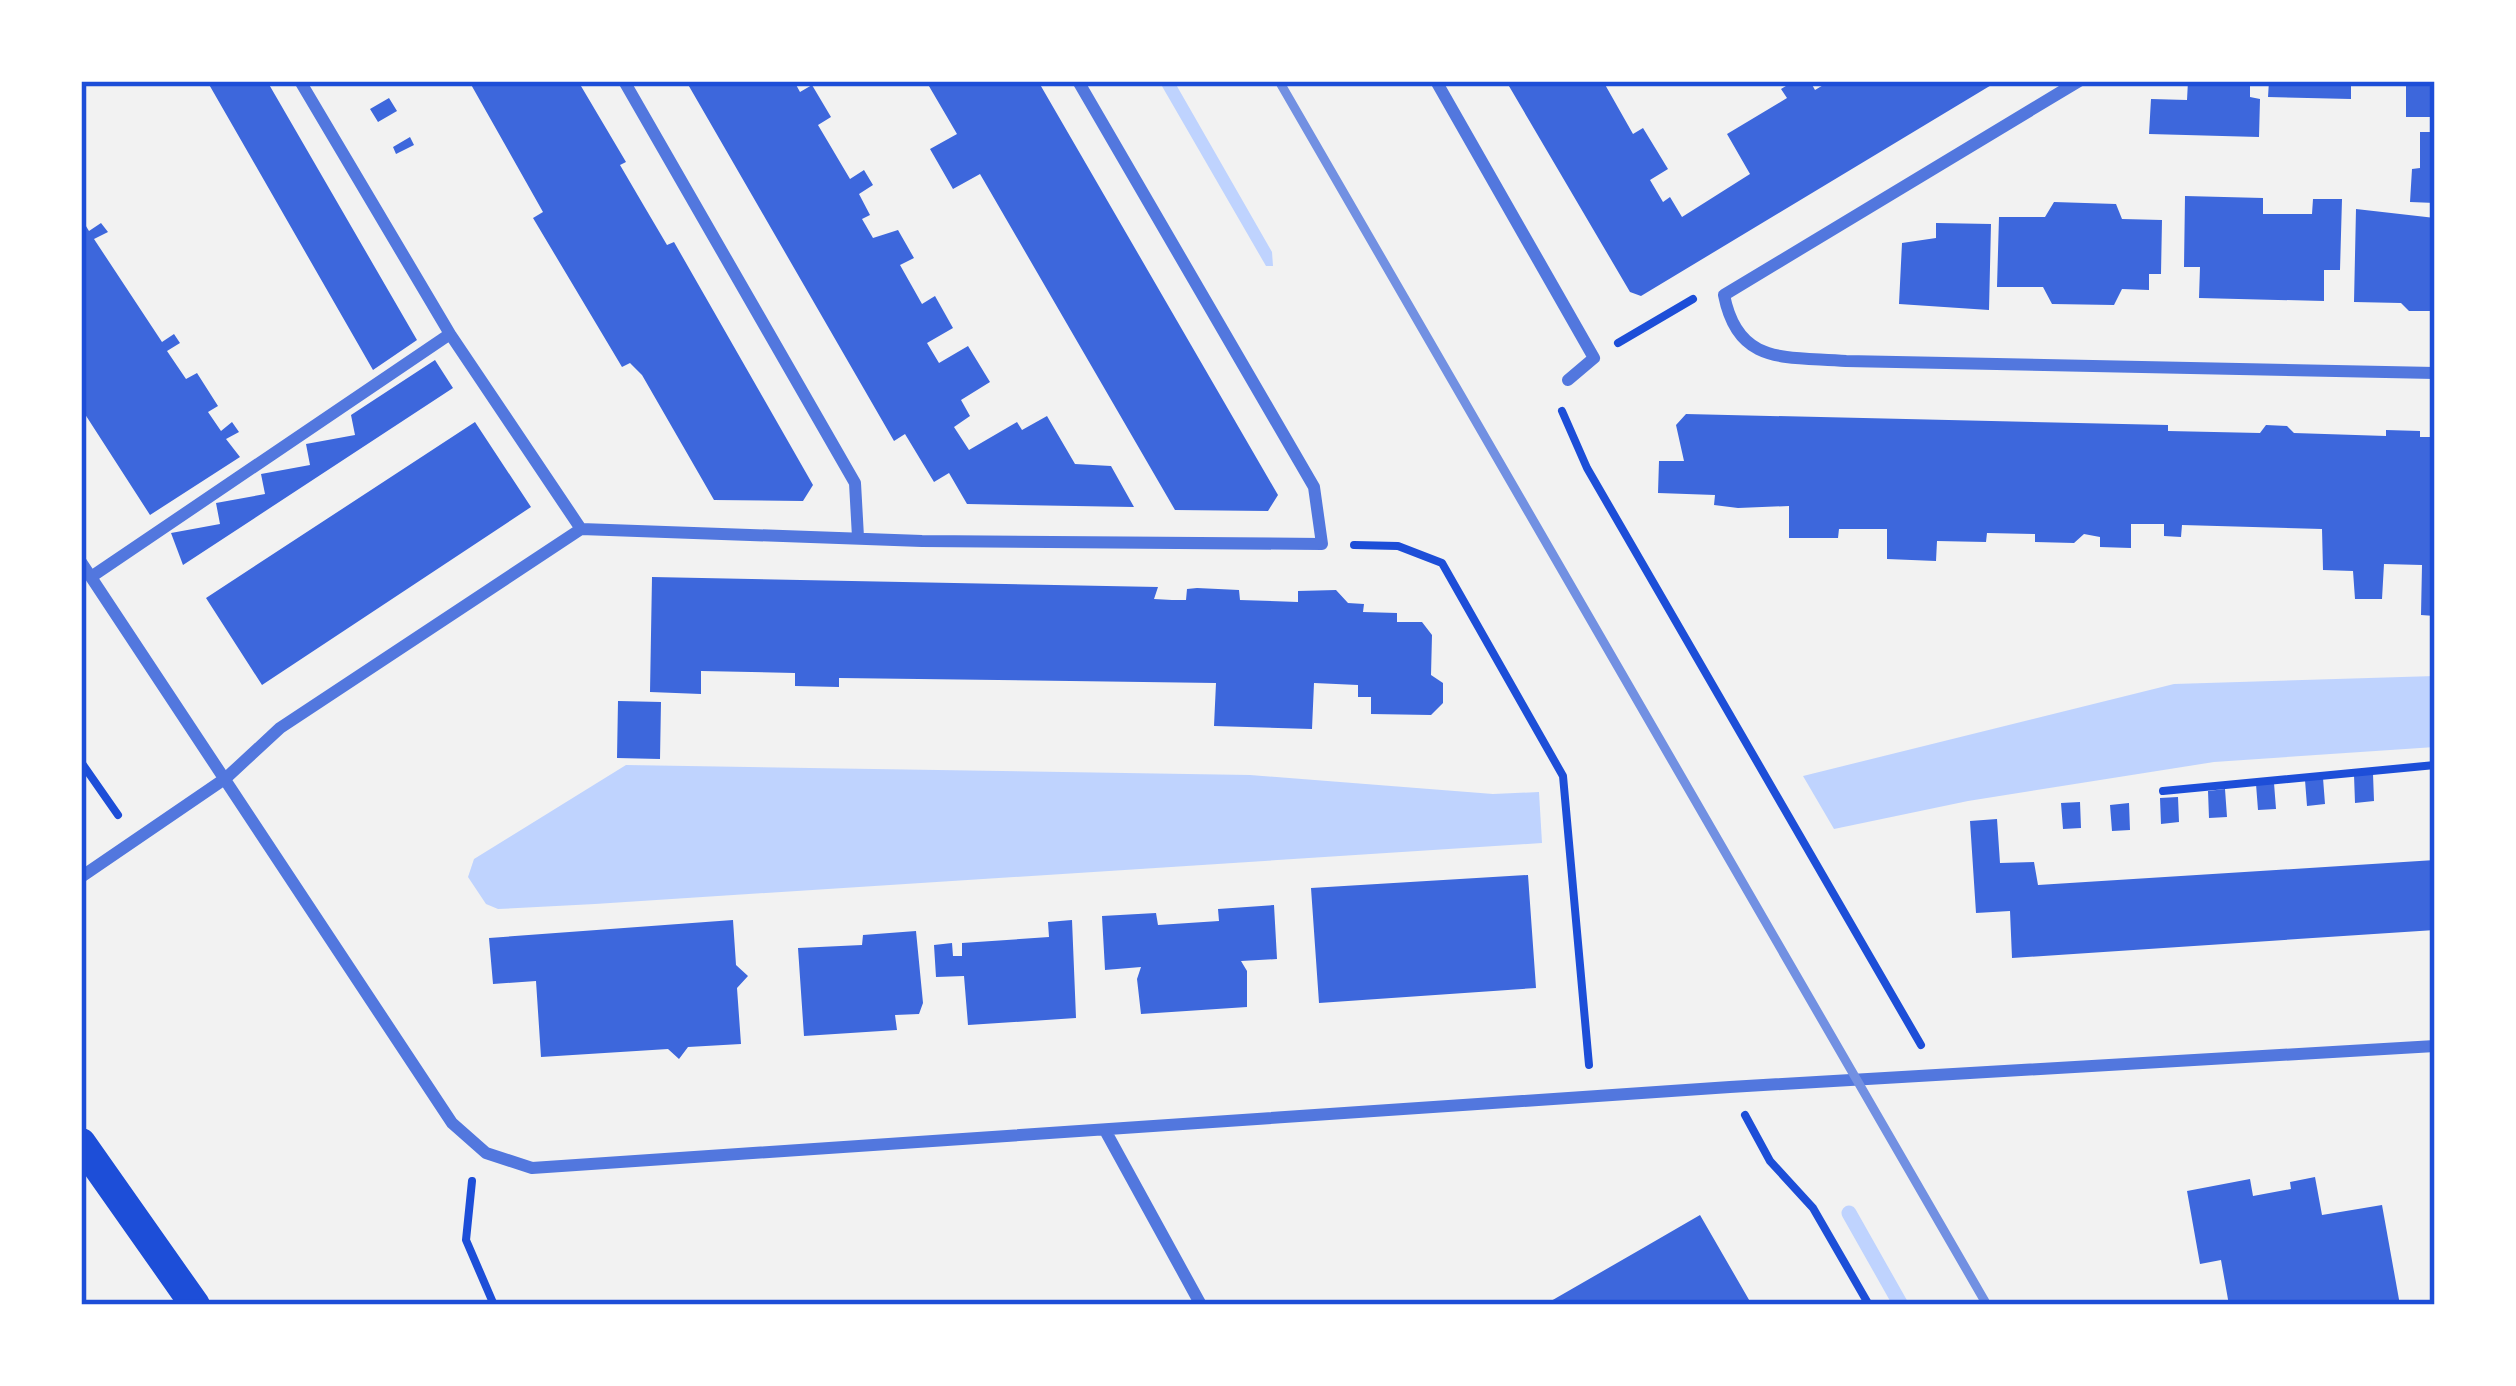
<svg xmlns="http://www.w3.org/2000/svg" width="2516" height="1386" font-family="Literata,serif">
<rect width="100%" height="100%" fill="#f2f2f2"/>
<!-- water -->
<path fill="#bfd3fe" d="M1159,81H1174L1272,252L1273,266H1266Z
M2435,676V747L2214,762L1968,801L1834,829L1803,776L2174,684Z
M626,765L1250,775L1493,794L1539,792L1542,843L595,904L498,909L486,904L468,877L474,859Z"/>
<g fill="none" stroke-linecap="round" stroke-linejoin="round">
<!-- stream -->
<path stroke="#bfd3fe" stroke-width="15" d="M1849,1213L1901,1305"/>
</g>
<!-- building -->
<path fill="#3d67dc" d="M207,81H267L417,340L373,370Z
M469,81H578L626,162L620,165L644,206L667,245L674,242L813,485L803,501L714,500L642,375L630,363L622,367L533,218L543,212Z
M686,81H794L800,92L812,85L831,117L818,125L850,179L864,170L873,185L859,194L870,215L862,219L873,238L898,230L914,258L900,265L922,304L935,296L953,328L927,343L939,363L968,346L990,382L961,400L970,416L954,427L969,450L1017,422L1022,430L1047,416L1075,464L1111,466L1134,507L967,504L949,473L934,482L905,434L894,441Z
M926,81H1038L1278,495L1268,511L1175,510L980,174L953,189L930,149L957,134Z
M1506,81H1603L1633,134L1643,128L1668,169L1650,180L1663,202L1670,197L1682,217L1750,174L1727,134L1787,98L1781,89L1794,81H1810L1815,90L1830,81H1998L1641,296L1630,292Z
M2188,81H2250V97L2260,99L2259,137L2149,134L2151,99L2187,100Z
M2269,81H2351V99L2268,97Z
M2406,81H2435V117H2406Z
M389,98L397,111L378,122L370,109Z
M2420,132H2435V203L2410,202L2412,169L2420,168Z
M410,137L414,145L396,154L393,147Z
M2185,196L2263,198V214H2312L2313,199H2342L2340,270H2324V301L2199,298L2200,267H2184Z
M2054,202L2116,204L2122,219L2162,220L2161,274H2149V290L2122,289L2114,305L2052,304L2043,287H1997L1999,217H2045Z
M2356,209L2435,218V306L2430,311H2409L2401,303L2354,302Z
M81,218L89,231L101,223L108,232L94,239L162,342L174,334L180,343L167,351L186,379L197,373L218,406L208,412L221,431L232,422L239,432L226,439L240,457L150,515L81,408Z
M1936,223L1991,224L1989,310L1899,304L1902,243L1936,238Z
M435,360L453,388L183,565L171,533L220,524L216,503L265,494L261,474L310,465L306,444L355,435L351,415Z
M1686,414L2168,425V431L2260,433L2266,425L2287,426L2294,433L2386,436V430L2420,431V437H2435V616L2421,615L2422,565L2384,564L2382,599H2355L2353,571L2323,570L2322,529L2182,525L2181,537L2164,536V524H2131V548L2100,547V537L2084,534L2074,543L2035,542V534L1987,533L1986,542L1937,541L1936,561L1887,559V529H1839L1838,538H1789V506L1738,508L1714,505L1715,495L1658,493L1659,461H1684L1676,425Z
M475,422L531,507L262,685L206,598Z
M652,577L1158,587L1154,599L1172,600H1186L1187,589L1197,588L1239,590L1240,600L1298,602V591L1336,590L1348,603L1364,604L1363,612L1397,613V622H1422L1432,635L1431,675L1443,683V703L1431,715L1371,714V697H1358V685L1314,683L1312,729L1214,726L1216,683L839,678V687L795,686V673L701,671V694L650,692Z
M618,701L661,702L660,759L617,758Z
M2373,774L2374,801L2355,803L2354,775Z
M2323,778L2325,804L2307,806L2305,780Z
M2274,783L2276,809L2258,810L2256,784Z
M2225,789L2227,817L2209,818L2208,791Z
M2178,797L2179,822L2161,824L2160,798Z
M2080,802L2081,828L2063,829L2061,803Z
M2129,803L2130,830L2112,831L2110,805Z
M1997,819L2000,863L2034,862L2038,885L2435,860V930L2012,958L2010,911L1976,913L1970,821Z
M1528,875L1536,988L1319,1003L1311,888Z
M1274,905L1277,959L1241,961L1247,971V1007L1141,1014L1137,979L1141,967L1105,970L1102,916L1156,913L1158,925L1219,921L1218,909Z
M733,920L736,965L748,976L737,988L741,1044L688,1047L679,1059L668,1049L541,1057L536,981L493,984L489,938Z
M1072,920L1076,1018L968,1025L964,976L936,977L934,945L952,943L953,956H962V943L1049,937L1048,922Z
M916,931L923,1003L919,1014L895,1015L897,1030L804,1036L798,948L862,945L863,935Z
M2315,1177L2322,1215L2382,1205L2400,1305H2229L2221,1260L2200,1264L2187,1191L2250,1179L2253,1196L2291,1189L2290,1182Z
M1700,1215L1752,1305H1544L1643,1248Z"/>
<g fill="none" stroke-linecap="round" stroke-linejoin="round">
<!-- path -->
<path stroke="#1d4ed8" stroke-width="8" d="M1618,343L1693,299
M1562,411L1587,468L1921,1045
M1354,545L1398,546L1442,563L1563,776L1589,1065
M81,762L118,815
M2163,791L2435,765
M1745,1115L1770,1161L1813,1208L1869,1305
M472,1181L466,1240L494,1305"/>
<!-- minor -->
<path stroke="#5277de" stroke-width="12" d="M300,81L450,334L581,529
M624,81L855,483L858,537
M1436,81L1594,358L1568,380
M2079,81L1724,295C1738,366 1785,356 1846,361L2435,373
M81,562L452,1123L486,1153L532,1168L1730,1087L2435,1046
M91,577L450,334
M81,877L226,778L280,728L581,529L922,541L1322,544L1314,487L1078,81
M1106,1132L1201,1305"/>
<!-- primary -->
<path stroke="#1d4ed8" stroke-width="30" d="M81,1143L195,1305"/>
<!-- rail -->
<path stroke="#7290e2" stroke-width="9" d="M1279,81L1987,1305"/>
</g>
<!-- border -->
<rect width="2516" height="1386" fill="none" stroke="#ffffff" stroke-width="168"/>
<rect x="84" y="84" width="2348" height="1218" fill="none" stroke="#1d4ed8" stroke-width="4.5"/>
</svg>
